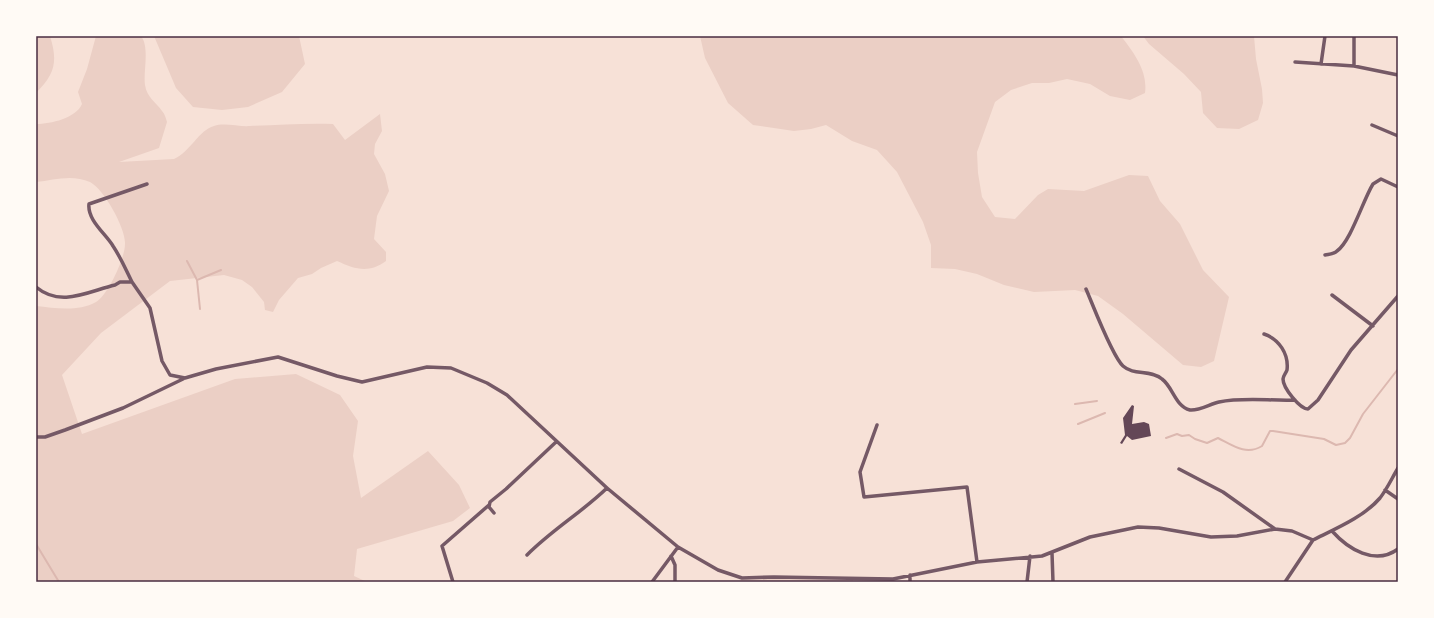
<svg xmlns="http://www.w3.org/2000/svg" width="1434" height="618" font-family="Figtree,sans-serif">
<rect width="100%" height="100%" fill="#f7e1d7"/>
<!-- green -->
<path fill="#ebcfc5" d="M36,36H50C58,62 55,74 36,93Z
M96,36H141C150,48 143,71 145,85C147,98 156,102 162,111C165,114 166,119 167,122L159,148L119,162L174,159C190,152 199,130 214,126C224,122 239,127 250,126C278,125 305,123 333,124L345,140L380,114L382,131L375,144L374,154L385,174L389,191L377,216L374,239L386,252V261C368,274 355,269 337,261L321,268L312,274L298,278L279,300L273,312L265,310L264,302L252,287L242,280L224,275L170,281L101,333L62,375L82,434L235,379L296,374L340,395L358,421L353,456L361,498L428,451L459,485L470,508L453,521L357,549L354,576L367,582H36V306C55,308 78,312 96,302C108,295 125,258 125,244C126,229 104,189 90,182C72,174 54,180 36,182V124C51,124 76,118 82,104L78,92L87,69Z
M154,36H299L305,64L282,92L248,107L222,110L193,107L176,88Z
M700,36H1121C1134,53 1148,71 1145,93L1130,100L1110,96L1090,84L1067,79L1049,83H1032L1011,90L995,102L977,152L978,173L982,197L995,217L1015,219L1038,195L1048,189L1084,191L1129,175L1148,176L1160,201L1180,224L1203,270L1229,297L1214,361L1201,367L1183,365L1123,314L1098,296L1075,290L1034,292L1004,285L977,274L955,269L931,268V245L923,222L897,172L877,150L852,141L826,125L811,129L794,131L753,125L728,103L705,58Z
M1143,36H1254L1256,59L1262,89L1263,103L1258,120L1239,129L1217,128L1203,113L1201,92L1184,74L1149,44Z
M743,578H853V582H739Z"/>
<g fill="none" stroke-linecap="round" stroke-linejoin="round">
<!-- stream -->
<path stroke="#dcb8b0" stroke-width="2" d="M187,261L197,280L200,309
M197,280L221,270
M1075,404L1097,401
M1078,424L1105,413
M1166,438L1177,434L1182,436L1189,435L1195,439L1207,443L1218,438C1232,445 1246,456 1262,446L1270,431H1273L1324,439L1336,445L1345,443L1350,438L1363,414L1398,369
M36,544L59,582"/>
</g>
<!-- building -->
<path fill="#644757" d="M1132,405L1134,406L1132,424L1144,422L1149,424L1151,436L1132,440L1127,436L1122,444L1120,443L1125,435L1123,418Z"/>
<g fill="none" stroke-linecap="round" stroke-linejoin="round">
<!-- minor -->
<path stroke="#755966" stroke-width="3.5" d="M1354,36V66
M1295,62L1354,66L1398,75
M1321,64L1325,36
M1372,125L1398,136
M1325,255C1330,254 1334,254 1337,251C1351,241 1363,200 1373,184L1381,179L1398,187
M132,282C126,270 121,258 113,246C106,234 87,220 89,204L147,184
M36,287C61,308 89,291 115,285L120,282H132L150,308L162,361L170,375L185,378L216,369L278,357L337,376L362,382L427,367L451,368L487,383L507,395L607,488L678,547L718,570L742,578L774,577L893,579L977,562L1042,556L1090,537L1138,527L1159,528L1211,537L1237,536L1275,529L1292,531L1313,540
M1086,289C1093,305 1112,356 1123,366C1134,376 1150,369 1162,379C1173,387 1175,406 1190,410C1199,411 1210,404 1219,402C1243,397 1270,401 1295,400
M1332,295L1373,326
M1264,334C1279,339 1289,354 1287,370C1286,373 1283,376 1283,379C1283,388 1300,409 1308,409L1318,400L1351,350L1398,296
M877,425L860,472L864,497L967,487L977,562
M36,437H45L65,430L123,408L183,379
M1179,469L1223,492L1275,529
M1385,490L1398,499
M494,513L489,507L490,502L506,489L556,442
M1332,531C1348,549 1375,566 1398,549
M1313,540C1335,529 1364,517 1380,498C1387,489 1392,478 1398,468
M1052,553L1053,582
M527,555C553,529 581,513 607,488
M671,556L675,565V582
M453,582L442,546L489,505
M652,582L678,547
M910,582V575
M1027,582L1030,556
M1285,582L1313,540"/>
</g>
<!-- border -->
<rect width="1434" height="618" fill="none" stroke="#fffaf5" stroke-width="74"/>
<rect x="37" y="37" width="1360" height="544" fill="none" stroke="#4a2c40" stroke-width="1.5"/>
</svg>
